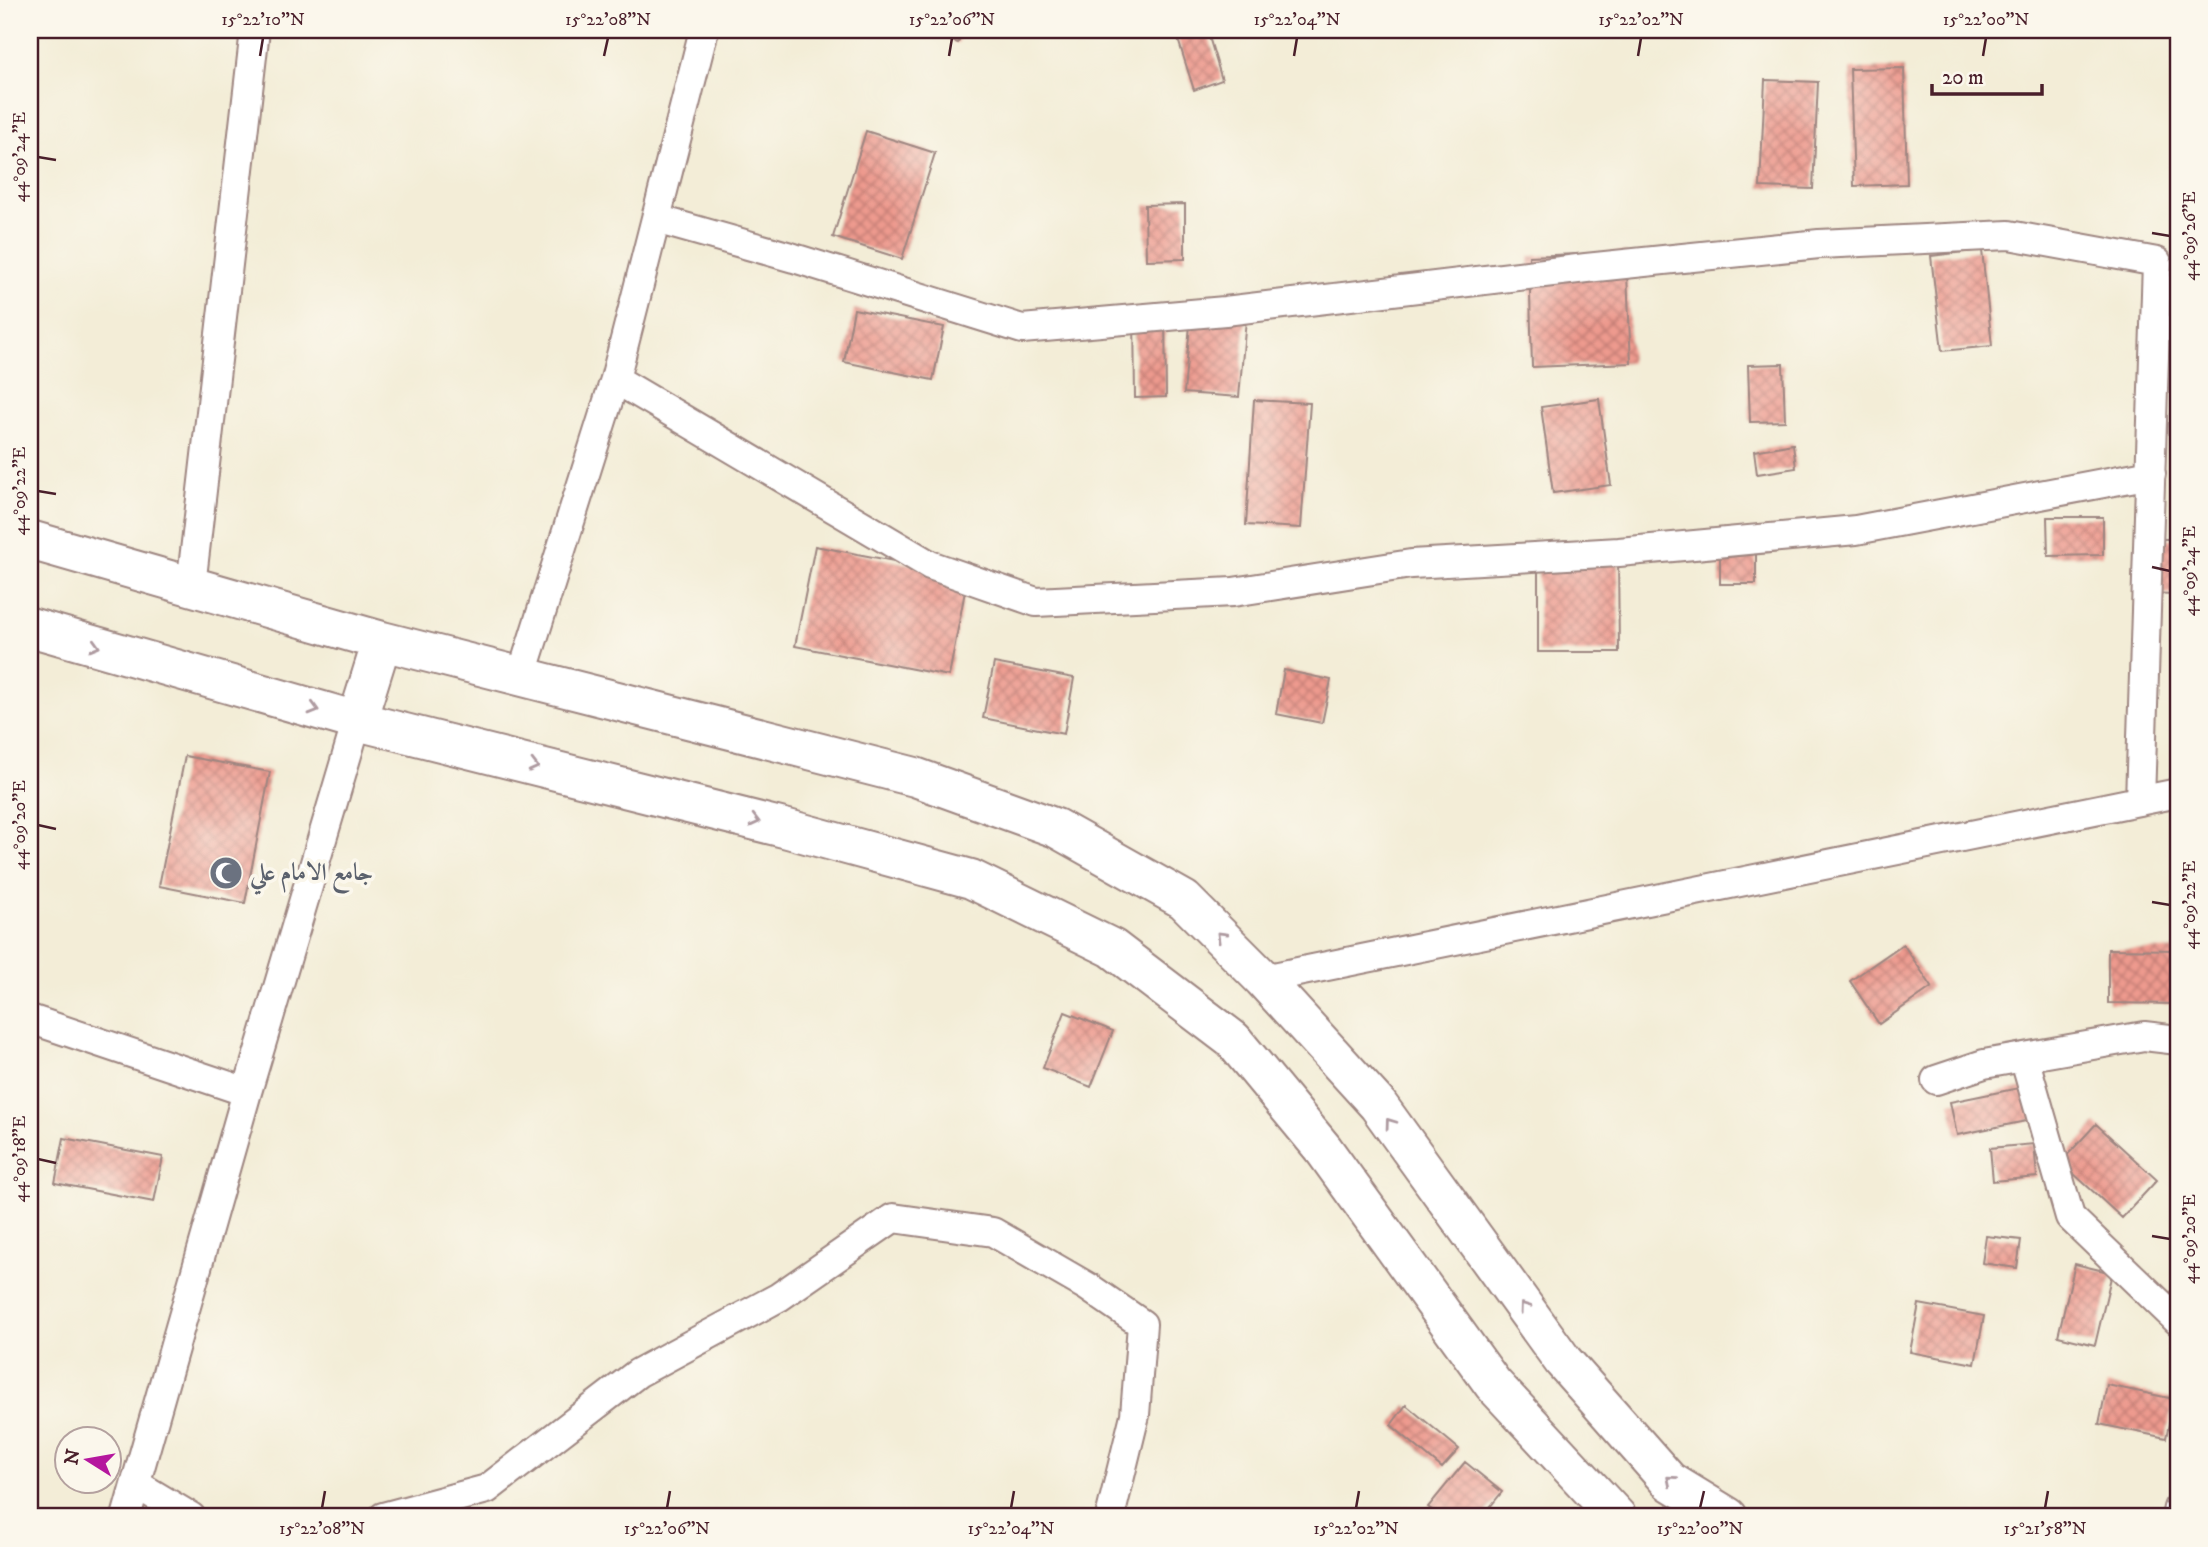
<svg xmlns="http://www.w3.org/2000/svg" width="2208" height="1547" font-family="'IM FELL DW Pica',Amiri,serif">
<defs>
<pattern id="building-cross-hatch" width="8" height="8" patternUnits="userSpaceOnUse" patternTransform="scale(1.75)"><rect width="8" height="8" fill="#ed9a8e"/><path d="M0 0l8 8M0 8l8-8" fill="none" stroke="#c27d74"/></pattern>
</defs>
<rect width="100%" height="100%" fill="#fbf7ec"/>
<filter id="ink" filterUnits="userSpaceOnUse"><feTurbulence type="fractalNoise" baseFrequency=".0143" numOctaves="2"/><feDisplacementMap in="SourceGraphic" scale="14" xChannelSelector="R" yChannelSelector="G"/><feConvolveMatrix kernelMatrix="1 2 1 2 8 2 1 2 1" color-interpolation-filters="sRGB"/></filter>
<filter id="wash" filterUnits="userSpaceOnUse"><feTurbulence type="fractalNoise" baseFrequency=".00686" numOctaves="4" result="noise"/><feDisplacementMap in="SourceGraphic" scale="28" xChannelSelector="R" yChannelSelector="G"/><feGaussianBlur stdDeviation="1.57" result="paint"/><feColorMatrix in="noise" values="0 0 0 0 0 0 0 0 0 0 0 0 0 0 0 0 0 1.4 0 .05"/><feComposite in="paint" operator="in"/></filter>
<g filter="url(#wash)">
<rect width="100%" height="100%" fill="#f3edd7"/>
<g id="blocks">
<!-- building -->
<path fill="url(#building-cross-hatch)" d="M923,30H964L958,43Z
M1197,30H1207L1222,80L1194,90L1177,36Z
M1904,68L1907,184L1854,186L1850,69Z
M1765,80L1818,82L1813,189L1760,187Z
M866,131L935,153L902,259L833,237Z
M1185,204V259L1146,260L1145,205Z
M1982,250L1992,346L1942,351L1931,256Z
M1626,252L1631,363L1532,367L1529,256Z
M1192,302L1247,308L1239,397L1184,393Z
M854,309L944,327L933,380L844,362Z
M1165,313L1166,397L1135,398L1134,314Z
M1783,364L1785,421L1750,422L1748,365Z
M1599,399L1611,485L1553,493L1541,407Z
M1254,400L1310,403L1301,528L1246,525Z
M1793,444L1796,468L1757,474L1754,451Z
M2047,517H2103V555L2048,556Z
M1720,537H1756V584H1720Z
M2141,539H2178V594L2140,593Z
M815,546L968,575L949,676L795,646Z
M1618,555L1619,652H1538V556Z
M994,663L1074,678L1064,734L983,718Z
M1284,670L1331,680L1322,723L1276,714Z
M185,756L270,772L245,903L159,886Z
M1903,944L1932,987L1879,1024L1850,981Z
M2108,949L2178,950V1004L2108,1003Z
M1065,1012L1113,1031L1091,1087L1043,1068Z
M2029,1086L2036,1119L1957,1135L1950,1102Z
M2096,1124L2157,1180L2122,1218L2061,1162Z
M64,1138L163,1157L154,1202L55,1183Z
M2034,1144L2037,1177L1993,1181L1990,1148Z
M1986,1236L2021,1240L2017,1268L1982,1263Z
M2075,1264L2112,1273L2095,1345L2058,1336Z
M1919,1304L1984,1316L1975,1364L1910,1352Z
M2107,1385L2174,1399L2166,1438L2099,1424Z
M1406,1405L1459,1449L1442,1468L1391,1425Z
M1465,1462L1502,1492L1482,1517H1441L1428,1507Z"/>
</g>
</g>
<g filter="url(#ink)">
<use href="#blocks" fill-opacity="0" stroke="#9e8681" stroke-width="2"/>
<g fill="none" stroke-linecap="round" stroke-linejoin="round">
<defs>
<path id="minor" d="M656,219L794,258L1022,329L1225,311L1586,268L1819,244L2009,235L2157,262L2140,801
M615,379L930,565L1036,602L1233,592L1411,564L1619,552L1856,530L2151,474
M191,586L255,30
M521,677L615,379L704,30
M1263,979L2178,793
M30,1019L247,1092
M2024,1057L2070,1217L2178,1321
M1936,1080L1984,1064L2144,1036L2178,1040
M136,1484L191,1517
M126,1517L247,1092L357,721
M383,1517L487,1489L638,1373L779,1297L893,1218L993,1232L1088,1287L1142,1324L1135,1415L1110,1517
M2176,1517L2178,1508"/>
<path id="primary" d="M30,540L382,641L915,777L1056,828L1184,900L1263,979L1378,1105L1563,1361L1669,1481L1728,1517
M30,627L357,721L788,829L971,879L1112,948L1233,1040L1324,1150L1493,1384L1617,1517
M357,721L382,641"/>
</defs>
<!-- minor casing -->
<use href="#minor" stroke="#9e8681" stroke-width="32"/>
<!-- primary casing -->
<use href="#primary" stroke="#9e8681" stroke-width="42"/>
<!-- minor -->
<use href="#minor" stroke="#fff" stroke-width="28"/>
<!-- primary -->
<use href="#primary" stroke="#fff" stroke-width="38"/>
</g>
<!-- one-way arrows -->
<defs><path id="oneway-chevron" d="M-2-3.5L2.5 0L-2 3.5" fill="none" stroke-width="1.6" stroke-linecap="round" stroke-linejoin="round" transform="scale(1.75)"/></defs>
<g stroke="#ae9aa0">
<use href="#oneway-chevron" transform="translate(95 646) rotate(16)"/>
<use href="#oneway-chevron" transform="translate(314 709) rotate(16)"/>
<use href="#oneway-chevron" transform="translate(534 766) rotate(14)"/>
<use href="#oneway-chevron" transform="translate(755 821) rotate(14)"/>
<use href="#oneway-chevron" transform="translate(1221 936) rotate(-135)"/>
<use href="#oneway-chevron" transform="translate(1390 1123) rotate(-126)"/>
<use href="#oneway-chevron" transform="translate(1524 1307) rotate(-126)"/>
<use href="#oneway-chevron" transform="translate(1671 1480) rotate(-140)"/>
</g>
</g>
<!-- ticks -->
<path fill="none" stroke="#4a1f2b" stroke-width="2.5" d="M260,56L263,38M604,56L608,38M949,56L952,38M1294,56L1297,38M1638,56L1641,38M1983,56L1986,38M38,157L56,160M2152,233L2170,236M38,491L56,494M2152,567L2170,571M38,825L56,829M2152,902L2170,905M38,1159L56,1163M2152,1236L2170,1239M322,1508L325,1491M667,1508L670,1491M1011,1508L1014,1491M1356,1508L1359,1491M1700,1508L1704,1491M2045,1508L2048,1491"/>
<!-- icons -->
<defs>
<symbol id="mosque-disc" viewBox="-11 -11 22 22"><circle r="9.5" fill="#6b7280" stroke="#fbf7ec"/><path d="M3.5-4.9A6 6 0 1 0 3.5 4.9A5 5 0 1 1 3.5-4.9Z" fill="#fff"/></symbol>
</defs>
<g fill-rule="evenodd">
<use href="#mosque-disc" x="207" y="854" width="38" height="38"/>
</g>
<g text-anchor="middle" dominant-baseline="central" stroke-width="7" stroke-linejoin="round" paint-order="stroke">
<!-- worship labels -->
<g font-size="24" font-weight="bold" fill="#5b616d" stroke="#fbf7ec" text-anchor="start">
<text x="250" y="873">جامع الامام علي</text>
</g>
</g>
<!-- margin -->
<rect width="2208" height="1547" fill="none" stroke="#fbf7ec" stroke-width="77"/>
<!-- north arrow -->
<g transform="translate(88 1460) rotate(281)"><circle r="33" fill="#fbf7ec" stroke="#b4a19f" stroke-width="2"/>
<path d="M0-5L12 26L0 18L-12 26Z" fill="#b5179e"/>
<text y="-10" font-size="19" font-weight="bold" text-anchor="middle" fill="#4a1f2b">N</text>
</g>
<!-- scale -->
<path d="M1932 84v10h110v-10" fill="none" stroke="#4a1f2b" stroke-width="3.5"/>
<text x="1942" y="84" font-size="21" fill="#4a1f2b" stroke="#fbf7ec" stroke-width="5" paint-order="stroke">20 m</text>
<rect x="38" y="38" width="2132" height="1470" fill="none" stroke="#4a1f2b" stroke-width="2.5"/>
<g font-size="18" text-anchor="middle" fill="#4a1f2b">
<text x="263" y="25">15°22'10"N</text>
<text x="608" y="25">15°22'08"N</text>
<text x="952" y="25">15°22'06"N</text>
<text x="1297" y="25">15°22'04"N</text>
<text x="1641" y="25">15°22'02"N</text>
<text x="1986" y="25">15°22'00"N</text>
<text transform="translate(19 157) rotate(-90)" y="6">44°09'24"E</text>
<text transform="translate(2189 236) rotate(-90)" y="6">44°09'26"E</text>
<text transform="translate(19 491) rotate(-90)" y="6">44°09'22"E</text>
<text transform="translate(2189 571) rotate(-90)" y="6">44°09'24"E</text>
<text transform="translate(19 825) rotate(-90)" y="6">44°09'20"E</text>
<text transform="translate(2189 905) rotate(-90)" y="6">44°09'22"E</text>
<text transform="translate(19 1159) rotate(-90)" y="6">44°09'18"E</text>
<text transform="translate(2189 1239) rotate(-90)" y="6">44°09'20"E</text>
<text x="322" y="1534">15°22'08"N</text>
<text x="667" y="1534">15°22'06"N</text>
<text x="1011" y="1534">15°22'04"N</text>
<text x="1356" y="1534">15°22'02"N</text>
<text x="1700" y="1534">15°22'00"N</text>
<text x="2045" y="1534">15°21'58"N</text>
</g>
</svg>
